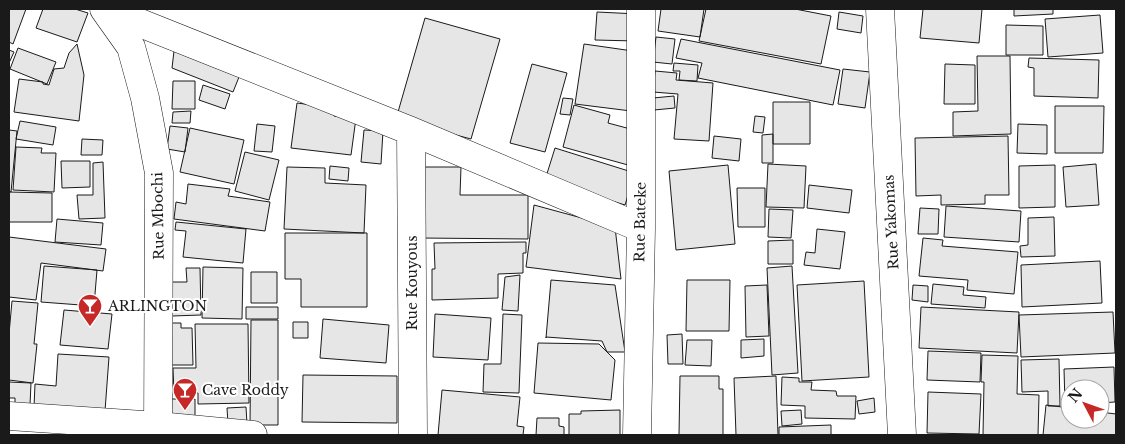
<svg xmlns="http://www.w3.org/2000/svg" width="1125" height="444" font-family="'Libre Baskerville',serif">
<rect width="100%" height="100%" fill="#fff"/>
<!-- building -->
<path fill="#e6e6e6" stroke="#1a1a1a" d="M9,9H26L13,44L9,42Z
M43,9H75L88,13L77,42L36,28Z
M661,9H704L700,37L658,31Z
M706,9H795L831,16L821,64L699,41Z
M923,9H982L979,43L920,38Z
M1014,9H1053V14L1014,16Z
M597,12L638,14L636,41L595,40Z
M839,12L863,16L861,33L837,29Z
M1100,15L1103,53L1048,57L1045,19Z
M425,18L500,39L471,139L396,119Z
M1006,25L1043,26V55H1006Z
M656,37L675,39L672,64L653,62Z
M681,39L840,70L833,105L698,78L702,63L676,58Z
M77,44L84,75L79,121L14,112L19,79L43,82V84L49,85L54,69L64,68L69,53Z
M584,44L640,52L631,111L575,104Z
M18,48L56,62L47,84L10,69Z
M9,50L14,52L9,63Z
M174,51L239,77L233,92L172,68Z
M977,56H1010L1011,134L953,136V112L978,111Z
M1029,58L1099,60L1098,98L1034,96V68L1028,67Z
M674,63L698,65L697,81L679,80L680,71H673Z
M532,64L567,73L545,152L510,143Z
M945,64L975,65V104H944Z
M843,69L870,72L865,108L838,104Z
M655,71L677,73L676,80L713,83L709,141L674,139L678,94L653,92Z
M173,81H195V109H172Z
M203,85L230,94L225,109L199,100Z
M674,96L675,108L654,110L653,98Z
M563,98L573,99L570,115L560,114Z
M773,102H810V144H773Z
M297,103L335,108L334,116L356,118L351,155L291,148Z
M574,105L610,115L608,123L638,131L628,165L563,147Z
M1055,106H1104L1103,153H1055Z
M191,111L190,123H172L173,112Z
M755,116L765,117L763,133L753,132Z
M20,121L56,127L53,145L16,139Z
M257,124L275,126L272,152L254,151Z
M1018,124L1047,125V154L1017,153Z
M170,126L188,128L185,152L167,149Z
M190,128L244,140L234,184L180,172Z
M9,130L17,131L11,192L9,191Z
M364,130L383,131L381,164L361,162Z
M773,134V163H762V135Z
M714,136L741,139L739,161L712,158Z
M1008,136L1009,195H985V204L941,205V195L916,196L915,138Z
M82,139L103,140L102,155H81Z
M16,147L42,148L41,153H56L54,192L13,190Z
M555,148L635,173L625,205L545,180Z
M245,152L279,160L269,200L235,191Z
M61,161H90V187L62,188Z
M103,162L105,218L79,219L77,195H93V163Z
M768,164L806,166L804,208L766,207Z
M1096,164L1099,205L1066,207L1063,167Z
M728,165L735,244L676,250L669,171Z
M1055,165V207L1019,208V166Z
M330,166L349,168L348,181L329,179Z
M287,167L325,168V183L366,185L364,233L284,229Z
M421,167H461L460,195H528V239L420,238Z
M188,184L230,189L228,196L270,202L265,231L174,219L176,202L186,204Z
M809,185L852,190L849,213L807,208Z
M737,188H765V227H738Z
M9,192L52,193V222H9Z
M534,205L615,227L621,279L526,267Z
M946,206L1021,211L1019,242L944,237Z
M920,208L939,209L938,234H918Z
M769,209L793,210L791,238L768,237Z
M1054,217L1055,256L1021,257L1020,246L1028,245V218Z
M57,219L103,223L101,245L55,242Z
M176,222L246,229L243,263L183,257L186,231L175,230Z
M817,229L845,232L840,269L804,265L806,252L815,253Z
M285,233H367V307H301V279H285Z
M9,237L106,249L103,271L41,263L36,300L9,297Z
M923,238L943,240L942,246L1018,252L1014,294L967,290L968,280L919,276Z
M793,240V264H768V241Z
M526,242V253H523V273L498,274V298L432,300V269H435L434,243Z
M1100,261L1102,303L1022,307L1021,265Z
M44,266L97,270L94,306L41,302Z
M792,266L798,373L772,375L767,268Z
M203,267L243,268L242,319L202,318Z
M186,268H200L201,315L172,316V282H187Z
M251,272H277V303H251Z
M520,275L518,311L502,310L505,277Z
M551,280L615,285L625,352H607L602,341L546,337V338Z
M687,280H730L729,331H686Z
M864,281L869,377L802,381L797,285Z
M933,284L964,287L963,295L986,297L985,308L931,304Z
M767,285L769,336L746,337L745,286Z
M913,285L928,286V302L912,300Z
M12,301L38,303L34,344H37L33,383L9,380V334Z
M246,307H278V319H246Z
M921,307L1019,312L1017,353L919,348Z
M64,310L112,314L108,349L60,345Z
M1113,312L1115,353L1021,357L1019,315Z
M435,314L491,318L488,360L433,357Z
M503,314L522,315L519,393L483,392L484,364H501Z
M323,319L389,325L386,363L320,358Z
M251,320H278V425H250Z
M293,322H308V338H293Z
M170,323H181V328H192L193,365H170Z
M195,324H248L249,403L198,404V393H174L173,368H196Z
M682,334L683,364H668L667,335Z
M764,339V356L741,358V340Z
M687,340H712L711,366L685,365Z
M538,343L599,344L615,360L611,400L534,393Z
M928,351L981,353L980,382L927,380Z
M58,354L109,357L105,411L34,407L35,384L56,386Z
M982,355L1018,356L1017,394L1039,395L1038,435H983L984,382H981Z
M1059,359L1060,406H1048V391L1022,392L1021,360Z
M1114,367L1115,402L1100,403V389H1070V404H1065L1064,369Z
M303,375L397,376V423L302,422Z
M680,376H719V389H723V435H679Z
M776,376L778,435H736L734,378Z
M782,377L799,378V382H812L811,390L836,391L837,396H856L855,419L805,418V406L781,405Z
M9,382L31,383L30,405L15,404V398H9Z
M442,390L520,397L517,426L524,427L523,435H438Z
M928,392L981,394L979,434L927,433Z
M874,398L875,412L859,414L857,401Z
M171,399H195V420H170Z
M1046,405L1070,408V419H1100V412L1116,414V435H1043Z
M246,407L247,424H228L227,408Z
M620,410V435H569V414H581V411Z
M801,410L802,424L782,426L781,411Z
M537,418H559V426L564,427V435H536Z
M831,425V435H779V427Z"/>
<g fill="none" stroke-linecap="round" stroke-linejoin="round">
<defs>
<path id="street" d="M105,9L411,131L641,228
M880,9L902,435
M411,131L413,435
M9,416L158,426L253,435
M637,435L641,228V9"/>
<path id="secondary" d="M104,9L131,47L145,98L159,173L158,435"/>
</defs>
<!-- street casing -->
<use href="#street" stroke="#1a1a1a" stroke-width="29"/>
<!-- secondary casing -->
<use href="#secondary" stroke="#1a1a1a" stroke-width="29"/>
<!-- street -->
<use href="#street" stroke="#fff" stroke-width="28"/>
<!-- secondary -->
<use href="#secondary" stroke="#fff" stroke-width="28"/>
</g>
<!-- icons -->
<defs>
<symbol id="bar-pin" viewBox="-11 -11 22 30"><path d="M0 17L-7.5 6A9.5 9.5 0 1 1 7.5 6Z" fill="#c62828" stroke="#fff"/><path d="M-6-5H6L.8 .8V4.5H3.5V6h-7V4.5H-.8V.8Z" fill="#fff"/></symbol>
</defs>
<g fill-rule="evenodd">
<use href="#bar-pin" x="76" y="292" width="28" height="38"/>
<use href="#bar-pin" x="171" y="376" width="28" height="38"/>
</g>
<g text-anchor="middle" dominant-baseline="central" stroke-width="4" stroke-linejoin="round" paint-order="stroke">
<!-- street labels -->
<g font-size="14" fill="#1a1a1a" stroke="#fff">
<text transform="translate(158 216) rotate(-91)">Rue Mbochi</text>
<text transform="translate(640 222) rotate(-89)">Rue Bateke</text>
<text transform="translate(891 222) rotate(-93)">Rue Yakomas</text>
<text transform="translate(412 283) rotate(-90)">Rue Kouyous</text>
</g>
<!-- poi labels -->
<g font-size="14" fill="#1a1a1a" stroke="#fff" text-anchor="start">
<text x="108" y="306">ARLINGTON</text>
<text x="202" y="390">Cave Roddy</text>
</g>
</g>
<!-- border -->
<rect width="1125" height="444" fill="none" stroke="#1a1a1a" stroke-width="20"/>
<!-- north arrow -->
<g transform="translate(1085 404) rotate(311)"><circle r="24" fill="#ffffff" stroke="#a3a3a3"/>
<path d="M0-4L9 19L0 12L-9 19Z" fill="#c62828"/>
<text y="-8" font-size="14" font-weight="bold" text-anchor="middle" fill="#1a1a1a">N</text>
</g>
</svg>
